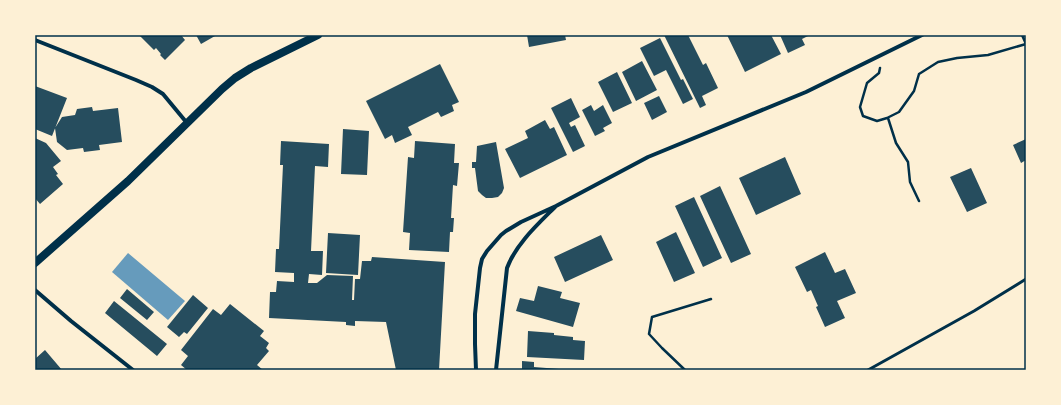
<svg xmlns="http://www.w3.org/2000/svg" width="1061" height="405" font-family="Manrope,sans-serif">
<rect width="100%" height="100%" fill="#fdf0d5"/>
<!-- water -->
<path fill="#669bbc" d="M128,253L185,301L168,320L112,272Z"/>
<!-- building -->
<path fill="#264d5e" d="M139,35H181L185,40L165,60L160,55L161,54L156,48L154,50Z
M196,35H214L215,36L201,44Z
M527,35H565L566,40L529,47Z
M664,35H688L703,65L706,63L718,88L702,96L706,105L700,108Z
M727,35H771L781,54L745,72Z
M780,35H810L802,39L805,45L788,53Z
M660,38L681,80L683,79L693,99L683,104L666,70L654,76L640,48Z
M642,61L657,90L636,101L622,72Z
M440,64L459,102L452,105L454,111L441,117L438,112L408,127L412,135L395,143L392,135L385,139L366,101Z
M617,72L632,103L613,112L598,82Z
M35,86L67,98L52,136L35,129Z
M659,96L667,112L652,120L644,103Z
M571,98L580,117L569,123L571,127L575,125L585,146L573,152L551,108Z
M591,105L594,111L603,105L612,123L603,128L605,131L595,136L582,110Z
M92,107L93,111L118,108L122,142L99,145L100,150L84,152L83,148L67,150L57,142L55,128L62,117L75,115L77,109Z
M545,120L550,129L554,127L567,155L520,178L505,149L528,138L525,131Z
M343,129L369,131L367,175L341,174Z
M35,138L46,143L61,161L53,167L58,174L56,175L63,184L40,204L35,198Z
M1026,139V160L1021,163L1013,145Z
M281,141L329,144L328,167L315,166L311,251H323L322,275L309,274L308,283H317L327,275L353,276L352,300H354L355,279H360L362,261H371L372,257L445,262L439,370H396L386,322L355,321V326L346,325V322L269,318L270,292H276L277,281L294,282V273L275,272L276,249H279L283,165H280Z
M415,141L455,144L454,163H459L457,186L453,185L451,218H454L453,232H450L449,252L409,250L410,233L403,232L408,157L414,158Z
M496,142L504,188L502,193L498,197L492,198H486L482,195L478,191L475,168H472V162H476L477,146Z
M785,157L801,194L756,215L739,178Z
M971,168L987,203L967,212L950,177Z
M720,186L751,254L731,263L700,196Z
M694,197L722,258L703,267L675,206Z
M676,232L695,273L674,282L656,242Z
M328,233L360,235L358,275L326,273Z
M601,235L613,260L565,282L554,257Z
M825,252L835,273L845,269L856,293L837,301L845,318L825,327L816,307L818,306L811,290L807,292L795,267Z
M538,286L562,292L560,298L580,303L573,327L516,311L520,298L534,301Z
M127,289L154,312L147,320L120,298Z
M193,295L208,308L187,334L184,332L179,337L167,327Z
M114,301L167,344L157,356L105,313Z
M230,304L264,331L260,336L269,343L266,348L269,351L257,365L263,370H187L181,365L188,356L181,350L213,309L221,315Z
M528,331L554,333V335L573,337V340L585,341L584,360L527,357Z
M45,350L62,370H35V359Z
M522,361L534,362V367L559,369V370H522Z"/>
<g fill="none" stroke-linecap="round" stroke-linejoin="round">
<!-- path -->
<path stroke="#003049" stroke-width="2.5" d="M1022,35L1026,44
M880,68L879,73L867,83L860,107L863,116L877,121L887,118L899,112L914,91L919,74L938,62L957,58L988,55L1026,44
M888,118L896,143L908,162L910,182L919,201
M685,370L662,348L649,334L652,317L711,299"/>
<!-- service -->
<path stroke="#003049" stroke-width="3" d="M868,370L974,311L1026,279"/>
<!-- minor -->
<path stroke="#003049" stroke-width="4" d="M35,40L136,80L152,87L163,94L187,123
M35,290L71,321L133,370
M476,370L475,344V314L480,268L482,259L487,251L501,235L506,231L521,222L556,206L648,157L806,92L922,35
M496,370L507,268C516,244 537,225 555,207"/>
<!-- secondary -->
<path stroke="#003049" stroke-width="8" d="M35,263L128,181L222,89L235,78L251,68L318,35"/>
</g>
<!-- border -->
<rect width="1061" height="405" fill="none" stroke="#fdf0d5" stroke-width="72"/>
<rect x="36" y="36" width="989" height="333" fill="none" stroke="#003049" stroke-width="1.5"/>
</svg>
